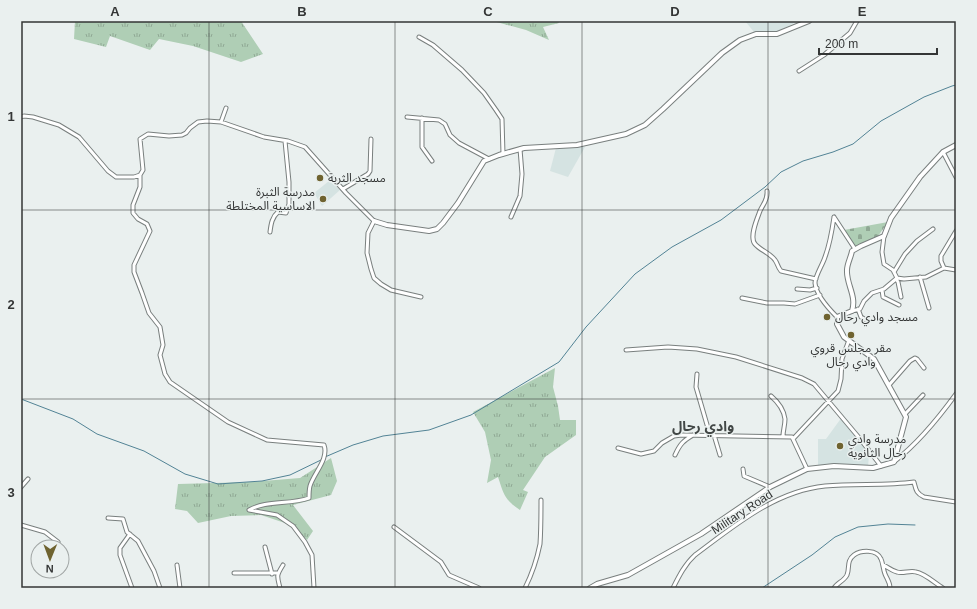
<svg xmlns="http://www.w3.org/2000/svg" width="977" height="609" font-family="Arial,'Noto Sans Arabic',sans-serif">
<defs>
<pattern id="grass-tufts" width="24" height="20" patternUnits="userSpaceOnUse"><rect width="24" height="20" fill="#afceb5"/><path d="M3 7l-1-3M5 7V3M7 7l1-3M15 17l-1-3M17 17v-4M19 17l1-3" fill="none" stroke="#8fa894"/></pattern>
<pattern id="cemetery-stones" width="16" height="16" patternUnits="userSpaceOnUse"><rect width="16" height="16" fill="#afceb5"/><path d="M2 7V4a2 2 0 0 1 4 0v3zM10 15v-3a2 2 0 0 1 4 0v3z" fill="#8fa894"/></pattern>
</defs>
<rect width="100%" height="100%" fill="#eaf0ef"/>
<!-- built -->
<path fill="#d5e3e2" d="M745,21H798L777,32H754Z
M571,147H585L568,177L550,171L556,148Z
M329,181L340,190L322,206L314,193Z
M842,417L869,454L868,468L818,466V439H826Z"/>
<!-- grass -->
<path fill="url(#grass-tufts)" d="M75,21H241L263,54L241,62L193,46L159,39L150,50L110,36L106,47L74,39Z
M493,21H558L559,23L543,27L549,40L526,30Z
M555,368L553,387L558,406L560,420H576V435L545,457L523,490L528,492L520,510C504,499 504,495 498,477L487,483L491,460L485,432L473,412Z
M331,458L337,481L331,495L293,505L313,531L307,540L288,524L261,515L231,516L198,523L187,511L175,509L178,484L251,482L300,478Z"/>
<!-- cemetery -->
<path fill="url(#cemetery-stones)" d="M888,222L876,239L854,248L844,230Z"/>
<g fill="none" stroke-linecap="round" stroke-linejoin="round">
<!-- stream -->
<path stroke="#528395" stroke-width="1" d="M21,399L73,419L97,434L144,451L185,474L218,484L262,481L290,475L323,459
M325,457L353,445L383,436L429,430L471,415L559,362L586,327L635,274L672,247L721,220L765,187L781,172L803,161L833,152L853,144L881,121L924,97L952,86L956,85
M762,588L812,555L835,537L858,527L888,524L915,525"/>
<defs>
<path id="minor" d="M419,37L433,45L462,70L484,93L496,110L502,119L503,154
M799,71L824,55L850,33L857,21
M21,117L24,116L33,117L59,125L79,137L108,171L116,177H134L140,175L143,170L140,139L148,134L169,136L182,135L186,133L190,128L198,122L207,121L221,122L264,137L288,141L305,147L346,193L374,221L368,233L367,253L371,269L374,278L381,284L391,290L421,297
M407,117L439,120L445,124L450,135L459,143L489,159
M422,118V147L432,161
M221,122L226,108
M943,152L956,177
M140,175V187L133,205V213L138,219L147,224L150,231L134,265V272L142,293L149,313L160,327L163,345L160,355L165,374L170,382L228,422L267,440L324,445C329,459 314,473 310,486C309,490 309,494 309,498C289,505 267,500 249,510L277,515L293,526L305,542L312,555L314,588
M343,189L368,174L370,171L371,139
M767,191C768,200 763,204 760,211C757,219 749,237 755,244C760,250 770,253 775,260C778,264 777,266 781,271L816,279
M511,217L520,196L522,174L520,149
M834,217C832,231 830,244 825,257C823,264 815,276 815,283C816,295 829,309 837,317
M834,217L855,249
M270,232C271,224 272,217 278,212L286,213L289,204V182L285,141
M884,236L882,252L884,264L893,270L897,278L904,279L926,277L944,268L956,270
M944,268L941,261V256L956,231
M894,272L905,254L917,241L933,229
M920,277L929,308
M896,279L898,282L901,297
M797,289L810,290L817,288
M882,290L883,297L899,305
M742,298L767,303H784L795,304L820,295
M858,309L861,317L866,320
M852,311L860,309L864,301L872,293L884,289L897,278
M626,350L668,347L697,349L736,357L802,378L814,384L861,440L881,466
M697,374L696,387L710,435
M889,385L910,361L915,358L917,359L924,368
M771,396C778,402 784,411 785,419C785,425 783,431 783,436
M905,414L923,395
M714,435L720,455
M793,439L838,391L841,379L842,359L849,340
M618,448L641,454L654,451L662,443L674,436L682,435L792,437L807,469
M675,455C680,444 683,441 693,435
M895,461C917,444 940,416 956,394
M743,469L744,476L770,487
M21,487L28,479
M108,518L123,519L127,532L138,541L154,571L160,588
M21,525L45,532L58,542
M394,527L441,562L449,575L479,588
M130,534L120,548V555L132,588
M265,547L272,574
M177,565L180,588
M883,565C888,567 892,571 897,572C903,574 910,570 916,572C924,573 935,583 943,588
M234,573H277
M280,588C277,576 276,576 283,565
M525,588C532,574 537,559 540,544C541,529 541,514 541,500
M673,588C679,576 685,564 695,555C734,526 775,491 825,486C855,483 885,486 914,482C916,490 916,493 924,497L956,502
M834,588C837,583 844,581 847,575C850,568 846,561 854,555C861,550 877,549 881,559C883,563 883,569 885,574C887,579 890,582 890,588"/>
<path id="tertiary" d="M374,221L387,225L429,231L437,229L443,223L458,203L484,161L499,155L524,148L577,145L626,134L645,125L663,109L722,53L740,40L756,34H777L809,21
M590,588L597,584L628,575L701,534L770,487L807,469L834,466L873,468L894,462L906,417L874,359L844,337L837,324V317L852,311C857,296 846,284 847,270C847,264 851,257 852,251L861,246L884,236L891,218L920,177L943,152L956,145"/>
</defs>
<!-- minor casing -->
<use href="#minor" stroke="#797f7e" stroke-width="5"/>
<!-- tertiary casing -->
<use href="#tertiary" stroke="#797f7e" stroke-width="6"/>
<!-- minor -->
<use href="#minor" stroke="#fff" stroke-width="3"/>
<!-- tertiary -->
<use href="#tertiary" stroke="#fff" stroke-width="4"/>
</g>
<!-- grid -->
<path fill="none" stroke="#343636" stroke-width="1" stroke-opacity="0.55" d="M209,21V588M395,21V588M582,21V588M768,21V588M21,210H956M21,399H956"/>
<!-- markers -->
<g fill="#6f6330" stroke="#eaf0ef" stroke-width="1.5">
<circle cx="320" cy="178" r="4"/>
<circle cx="323" cy="199" r="4"/>
<circle cx="827" cy="317" r="4"/>
<circle cx="851" cy="335" r="4"/>
<circle cx="840" cy="446" r="4"/>
</g>
<g text-anchor="middle" dominant-baseline="central" stroke-width="3" stroke-linejoin="round" paint-order="stroke">
<!-- poi labels -->
<g font-size="12" fill="#343636" stroke="#eaf0ef" text-anchor="start">
<text x="328" y="178">مسجد الثربة</text>
<text x="315" y="192" text-anchor="end">مدرسة الثبرة<tspan x="315" dy="14">الاساسية المختلطة</tspan></text>
<text x="835" y="317">مسجد وادي رحال</text>
<text x="851" y="348" text-anchor="middle">مقر مجلس قروي<tspan x="851" dy="14">وادي رحال</tspan></text>
<text x="848" y="439">مدرسة وادي<tspan x="848" dy="14">رحال الثانوية</tspan></text>
</g>
<!-- street labels -->
<g font-size="12" fill="#343636" stroke="#eaf0ef">
<text transform="translate(742 512) rotate(-33)">Military Road</text>
</g>
<!-- quarter labels -->
<g font-size="14" font-weight="bold" fill="#424746" stroke="#eaf0ef">
<text x="703" y="426">وادي رحال</text>
</g>
</g>
<!-- border -->
<rect width="977" height="609" fill="none" stroke="#eaf0ef" stroke-width="44"/>
<!-- north arrow -->
<g transform="translate(50 559) rotate(181)"><circle r="19" fill="#eaf0ef" stroke="#a1a6a5"/>
<path d="M0-3L7 15L0 10L-7 15Z" fill="#6f6330"/>
<text y="-6" font-size="11" font-weight="bold" text-anchor="middle" fill="#343636">N</text>
</g>
<!-- scale -->
<path d="M819 48v6h118v-6" fill="none" stroke="#343636" stroke-width="2"/>
<text x="825" y="48" font-size="12" fill="#343636" stroke="#eaf0ef" stroke-width="3" paint-order="stroke">200 m</text>
<rect x="22" y="22" width="933" height="565" fill="none" stroke="#343636" stroke-width="1.5"/>
<g font-size="13" text-anchor="middle" font-weight="bold" fill="#343636">
<text x="115" y="16">A</text>
<text x="302" y="16">B</text>
<text x="488" y="16">C</text>
<text x="675" y="16">D</text>
<text x="862" y="16">E</text>
<text x="11" y="121">1</text>
<text x="11" y="309">2</text>
<text x="11" y="497">3</text>
</g>
</svg>
